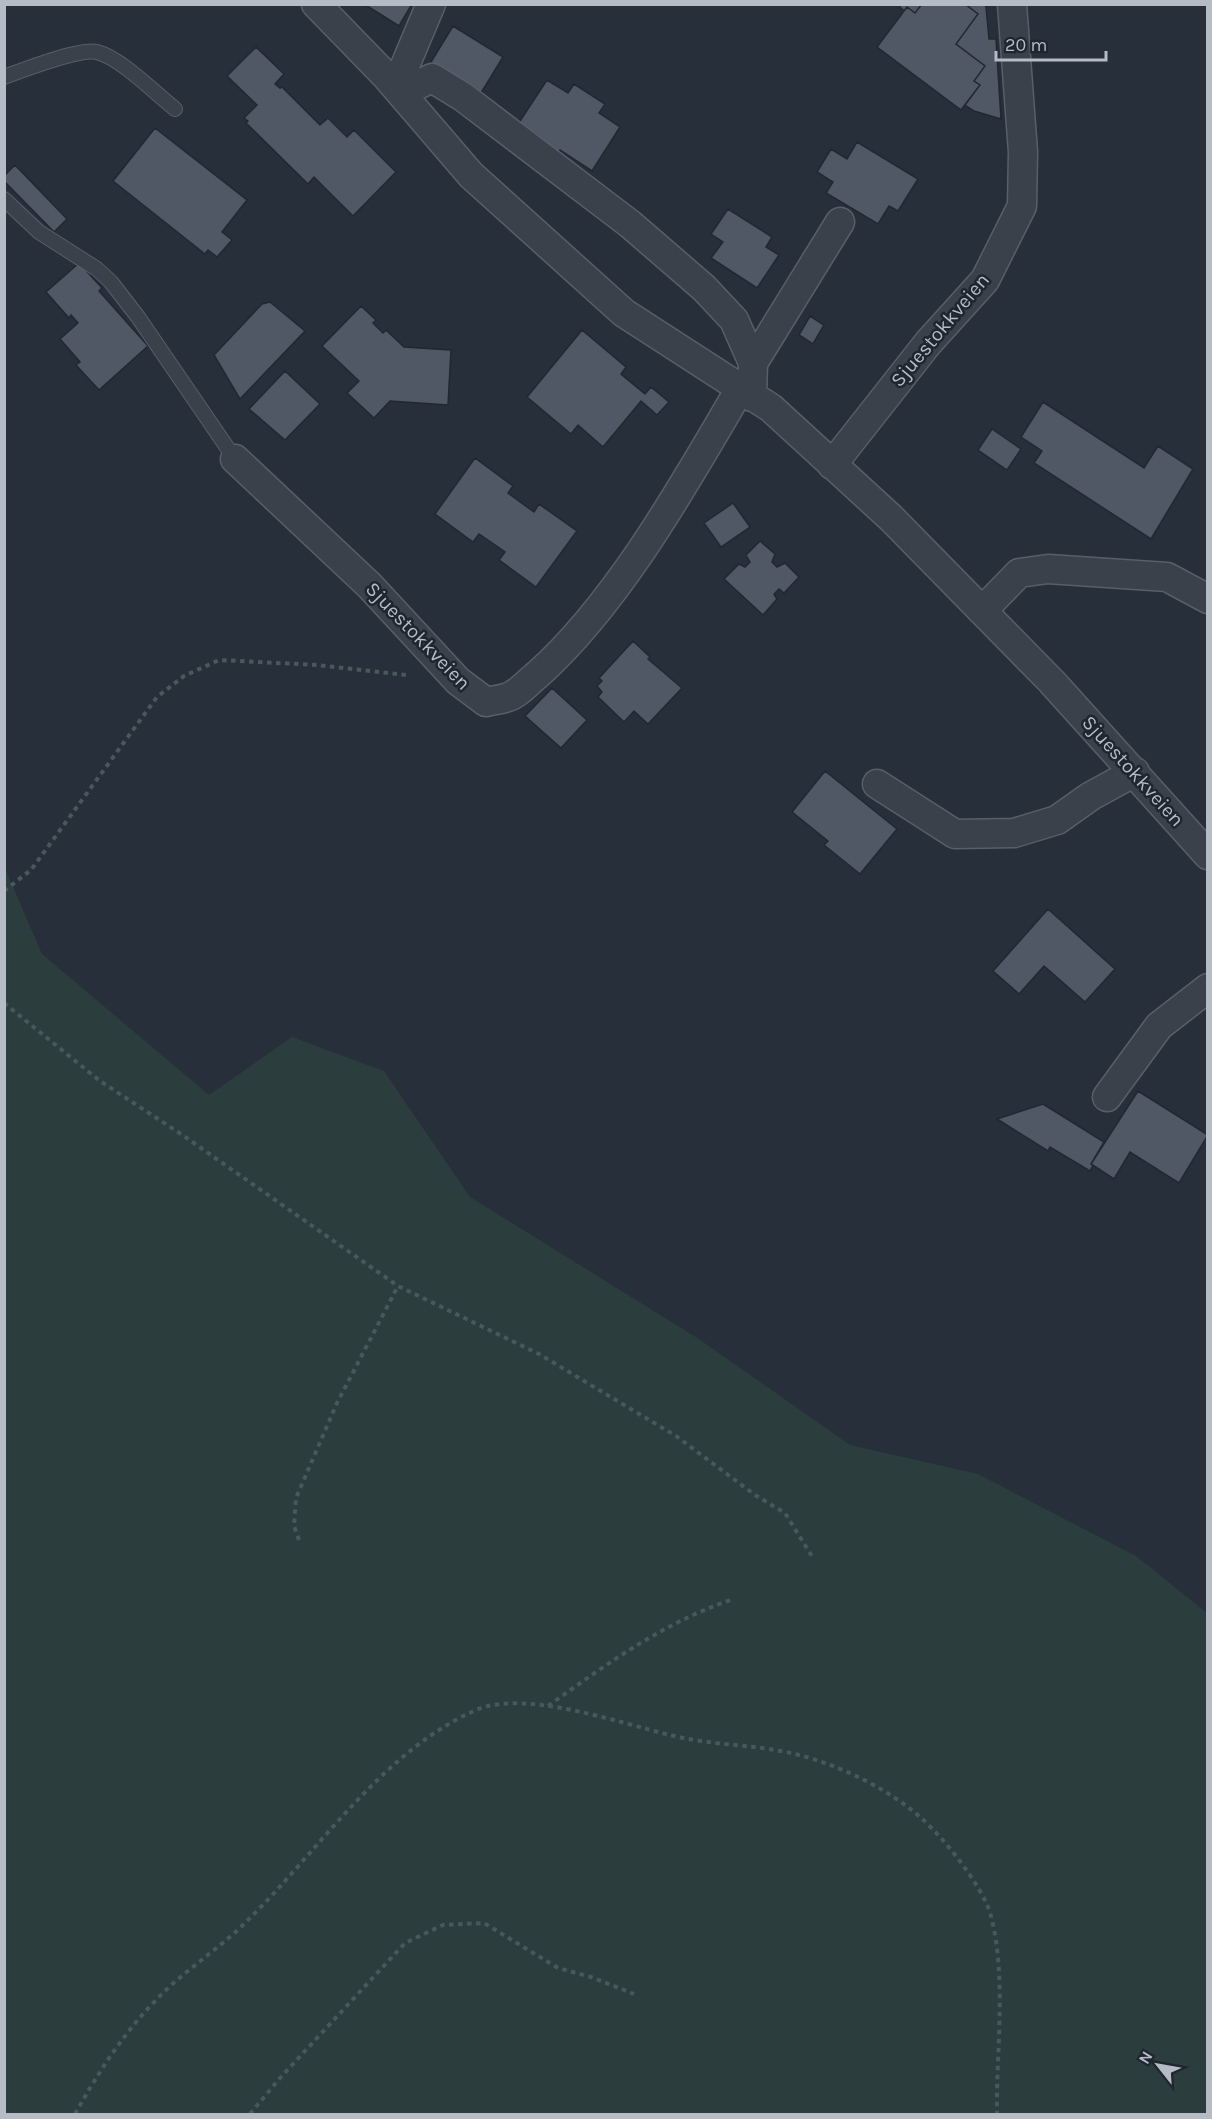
<svg xmlns="http://www.w3.org/2000/svg" width="1212" height="2119" font-family="Karla,sans-serif">
<rect width="100%" height="100%" fill="#272f3a"/>
<!-- green -->
<path fill="#2c3d3d" d="M4,866L42,954L209,1095L292,1037L384,1071L470,1197L699,1339L850,1445L978,1474L1136,1556L1207,1613V2114H5Z"/>
<!-- building -->
<path fill="#505865" stroke="#212832" stroke-width="1.5" d="M364,4H412L399,26Z
M897,4H922L915,13L907,7L904,11Z
M922,4H965L978,14L956,44L985,66L974,81L980,85L961,110L877,47L907,7L915,13Z
M965,4H985L986,7L989,39H996L1001,119L974,111L965,105L980,85L974,81L985,66L956,44L978,14Z
M453,26L503,57L481,93L431,62Z
M256,47L284,74L275,84L280,88L282,87L320,125L328,118L347,137L354,130L396,172L353,216L314,177L308,184L246,123L248,121L244,118L257,105L227,76Z
M547,80L568,93L574,84L605,104L599,113L620,127L592,171L560,150L554,158L518,124Z
M155,128L247,200L222,232L232,240L217,257L208,250L205,254L113,181Z
M857,142L918,179L898,211L889,206L878,224L826,193L833,182L817,172L831,149L847,159Z
M15,165L67,219L54,232L4,181V176Z
M728,209L772,237L766,247L779,255L757,288L711,258L723,242L711,234Z
M79,263L102,288L99,291L148,346L99,390L76,365L80,362L60,339L78,323L71,315L69,318L46,292Z
M270,302L305,331L240,399L214,355L262,304Z
M361,306L376,320L373,323L383,333L386,330L404,347L451,350L448,405L390,401L374,418L347,393L359,381L322,346Z
M810,316L824,325L813,344L799,335Z
M582,330L626,367L621,374L645,394L651,387L669,402L657,415L641,401L603,447L578,425L571,434L527,397Z
M285,371L320,404L285,440L249,409Z
M1043,402L1144,468L1158,446L1193,469L1151,539L1034,463L1042,451L1021,437Z
M992,429L1021,449L1007,470L978,450Z
M475,458L513,486L508,493L534,512L539,504L577,531L536,587L499,560L505,552L479,534L473,542L435,514Z
M733,503L750,527L721,547L704,523Z
M760,541L775,554L772,562L777,567L785,563L799,577L784,593L779,589L774,594L777,599L763,615L724,579L739,564L745,567L750,562L746,555Z
M633,641L650,657L648,659L682,688L648,724L634,711L624,722L598,697L602,692L597,686L602,681L599,678Z
M552,688L587,720L561,748L525,716Z
M825,771L897,829L860,874L824,845L828,841L792,812Z
M1048,909L1115,969L1085,1002L1044,966L1019,994L993,971Z
M1138,1091L1208,1135L1179,1183L1130,1152L1114,1179L1091,1164Z
M1043,1104L1104,1142L1091,1164L1093,1166L1090,1171L1050,1147L1048,1151L997,1119Z"/>
<g fill="none" stroke-linecap="round" stroke-linejoin="round">
<defs>
<path id="service" d="M4,77C23,70 79,48 97,52C121,58 156,94 175,109
M4,199L39,232L97,269L111,282L138,317L235,459"/>
<path id="minor" d="M316,4L386,76L471,175L624,313L771,408L891,518L1052,682L1208,855
M396,87L431,4
M401,93L432,78L463,97L630,224L704,288L734,320L753,363L752,397
M753,363L840,222
M235,459L370,586L458,681L486,702C493,700 501,700 508,697C518,694 528,682 537,675C618,603 685,483 740,389
M832,465L928,343L985,280L1022,206L1023,152L1012,4
M982,611L1019,573L1048,569L1167,577L1208,599
M877,784L955,834L1014,833L1057,820L1091,796L1135,772
M1107,1097L1159,1026L1208,988"/>
</defs>
<!-- service casing -->
<use href="#service" stroke="#585f69" stroke-width="16"/>
<!-- minor casing -->
<use href="#minor" stroke="#585f69" stroke-width="31"/>
<!-- path -->
<path stroke="#48585b" stroke-width="4" stroke-dasharray="4.5 4.5" stroke-linecap="butt" d="M4,891L31,870L157,697L184,676L219,660L317,665L406,675
M4,1003L100,1081L181,1134L398,1286
M299,1540L294,1526L296,1498L337,1403L398,1286L539,1354L676,1436L755,1495L785,1513L813,1558
M548,1706C610,1662 661,1624 733,1599
M75,2114C98,2073 124,2032 158,1998C185,1970 219,1949 246,1922C318,1852 382,1751 476,1710C524,1689 620,1723 670,1735C713,1746 757,1744 799,1755C837,1765 878,1784 909,1808C936,1827 983,1885 991,1916C1007,1979 996,2050 997,2114
M250,2114L280,2078L405,1943L443,1925L484,1923L558,1968L591,1977L634,1994"/>
<!-- service -->
<use href="#service" stroke="#3a414b" stroke-width="14"/>
<!-- minor -->
<use href="#minor" stroke="#3a414b" stroke-width="28"/>
</g>
<g text-anchor="middle" dominant-baseline="central" stroke-width="5" stroke-linejoin="round" paint-order="stroke">
<!-- street labels -->
<g font-size="20" fill="#b6bcc6" stroke="#1f2630">
<text transform="translate(940 330) rotate(-50)">Sjuestokkveien</text>
<text transform="translate(418 636) rotate(46)">Sjuestokkveien</text>
<text transform="translate(1133 771) rotate(48)">Sjuestokkveien</text>
</g>
</g>
<!-- border -->
<rect width="1212" height="2119" fill="none" stroke="#b6bcc6" stroke-width="12"/>
<!-- north arrow -->
<g transform="translate(1158 2065) rotate(301)" stroke="#1f2630" stroke-width="4.5" paint-order="stroke">
<path d="M0-4.5L10 22L0 15L-10 22Z" fill="#b6bcc6"/>
<text y="-9" font-size="16" font-weight="bold" text-anchor="middle" fill="#b6bcc6">N</text>
</g>
<!-- scale -->
<path d="M996 51v9h110v-9" fill="none" stroke="#b6bcc6" stroke-width="3"/>
<text x="1005" y="51" font-size="18" fill="#b6bcc6" stroke="#1f2630" stroke-width="4.5" paint-order="stroke">20 m</text>
</svg>
